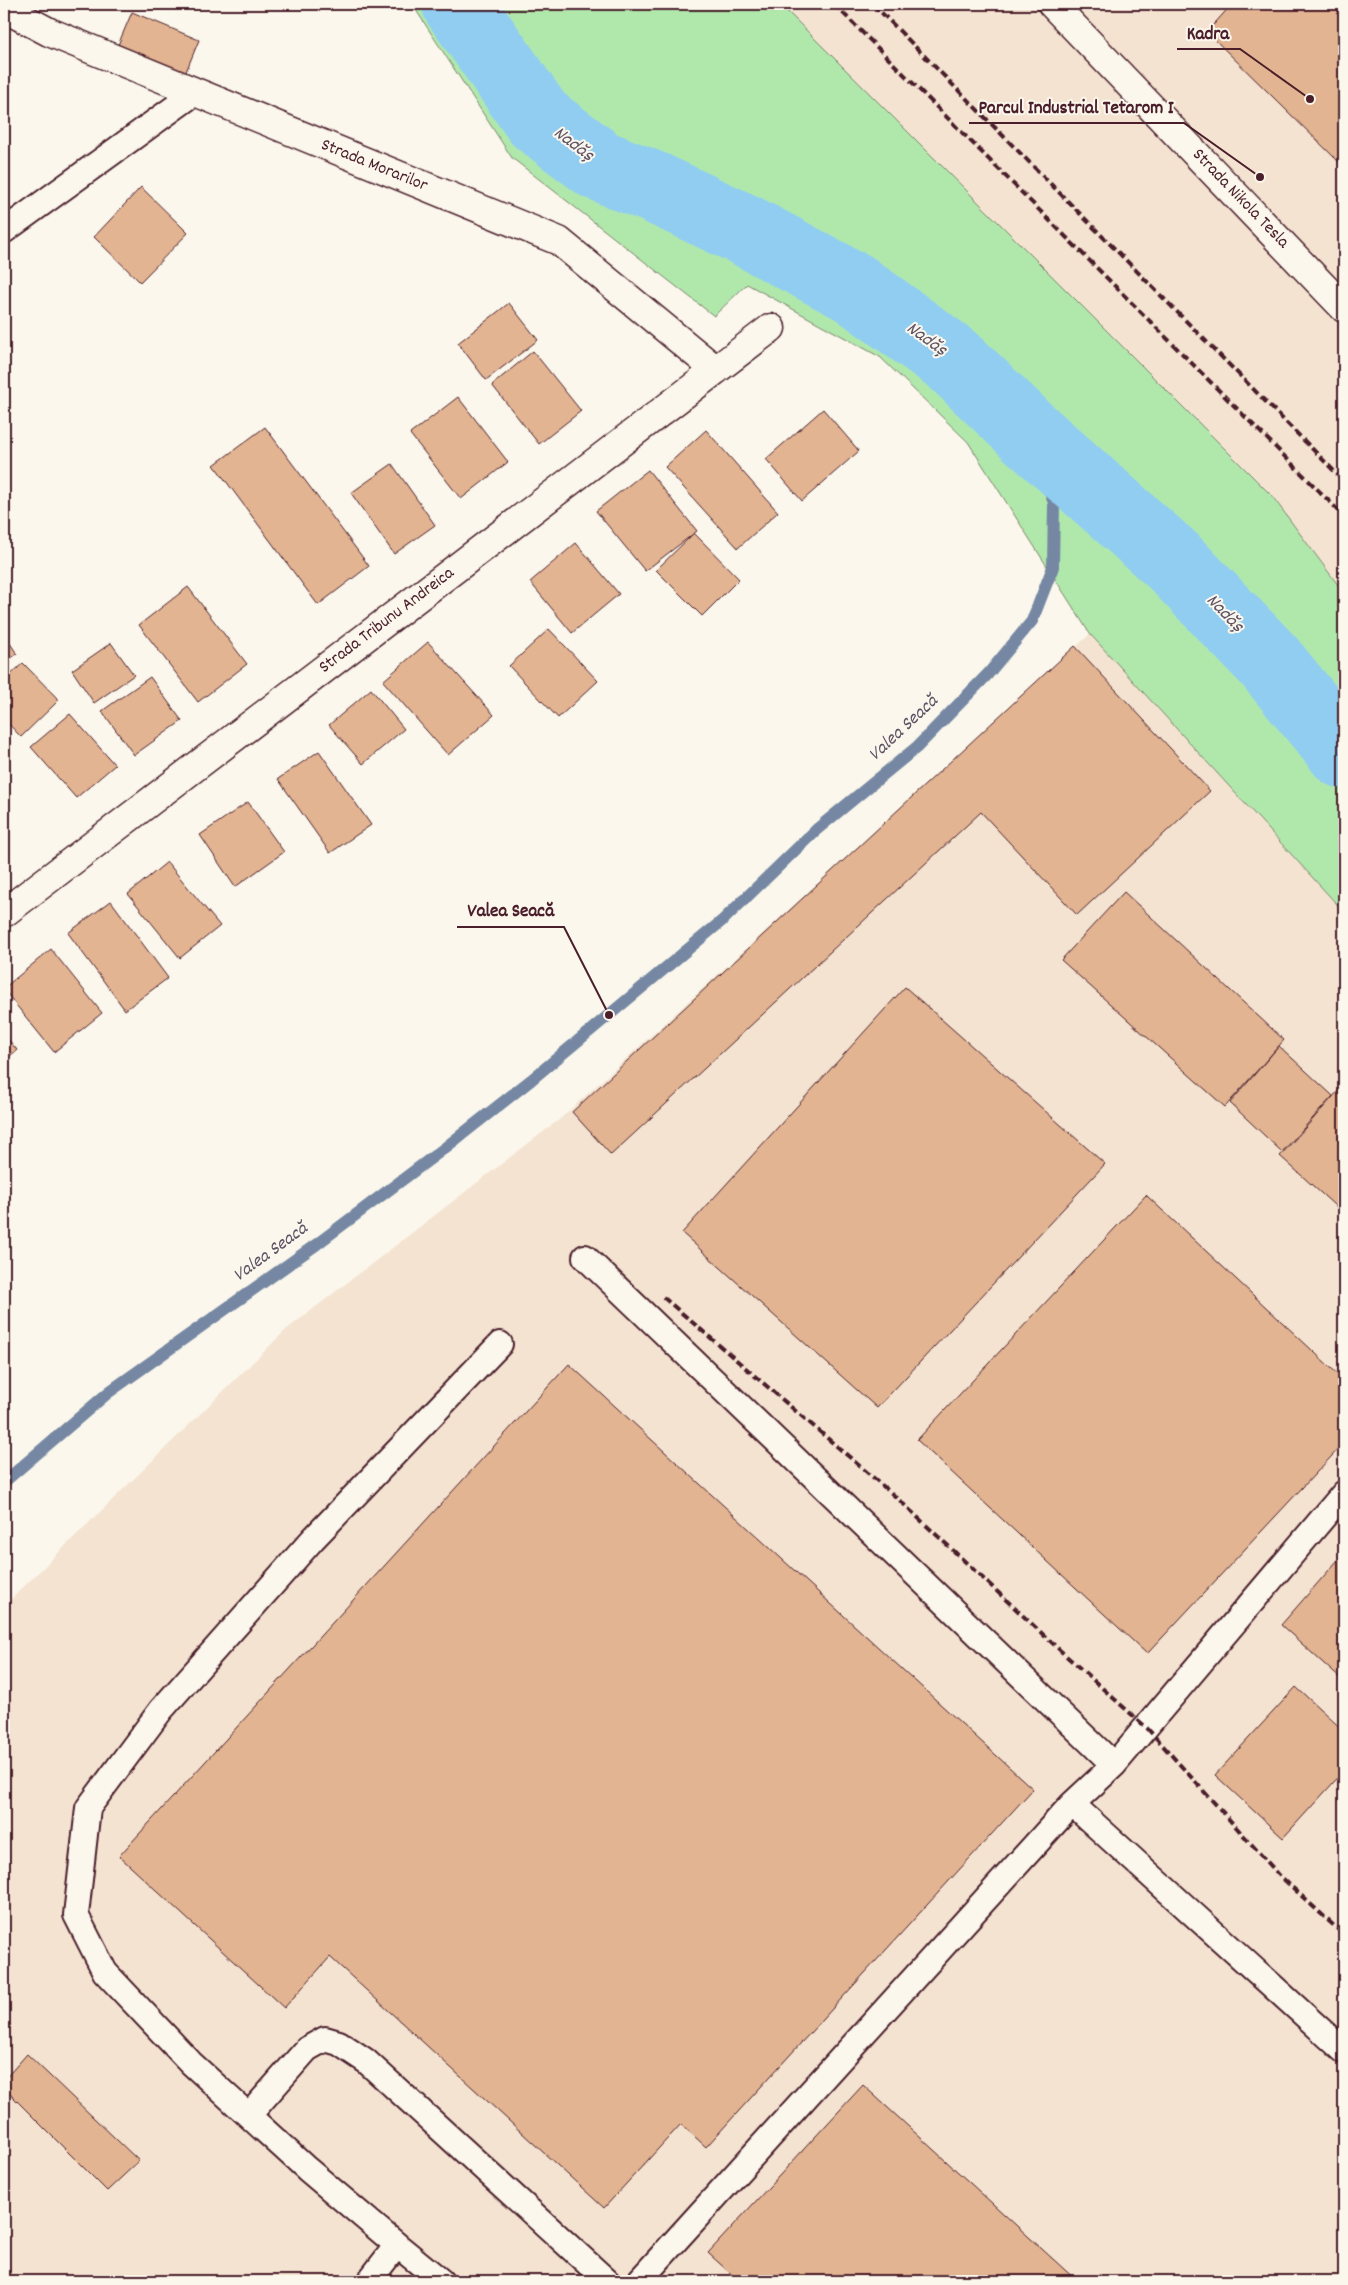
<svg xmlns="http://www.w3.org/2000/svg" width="1348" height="2285" font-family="Dekko,sans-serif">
<rect width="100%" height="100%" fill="#fbf7ec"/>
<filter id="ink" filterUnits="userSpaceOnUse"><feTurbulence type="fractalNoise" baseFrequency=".02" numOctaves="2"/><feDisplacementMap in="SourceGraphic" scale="10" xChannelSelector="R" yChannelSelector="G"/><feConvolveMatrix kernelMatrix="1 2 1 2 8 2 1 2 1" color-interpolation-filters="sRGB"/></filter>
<g filter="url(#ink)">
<!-- built -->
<path fill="#f4e3d1" d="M780,4H1344V593L1272,496Z
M1090,634L1344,912V2281H4V1606L287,1329L560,1119Z"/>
<!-- green -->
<path fill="#b0e8ac" stroke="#7d846c" d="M412,4H780L1272,496L1344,593V912L1090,634L968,442L880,357L747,284L714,316L512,158Z"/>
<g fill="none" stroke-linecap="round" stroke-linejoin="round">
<!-- stream -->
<path stroke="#7487a2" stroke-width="12" d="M4,1482L109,1392L317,1244L446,1147L531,1080L723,920L816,830L917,747L988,674L1032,621L1053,567L1054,503L1028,432"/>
<!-- river -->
<path stroke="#90cdf1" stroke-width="72" d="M458,4L538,119L599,165L653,187L743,229L854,288L953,360L1028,432L1172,560L1269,661L1344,753"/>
</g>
<!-- building -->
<path fill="#e2b492" stroke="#4a1f2b" d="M1232,4H1344V167L1207,32Z
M132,12L199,40L185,74L118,45Z
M141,187L188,233L140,282L94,237Z
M509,303L538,340L486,380L458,343Z
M533,351L581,411L539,444L492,385Z
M458,397L508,462L461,499L410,434Z
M823,409L859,451L802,501L766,459Z
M265,427L369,566L318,605L214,465Z
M706,430L778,512L738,548L665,467Z
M392,464L435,525L394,554L351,493Z
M648,470L697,531L645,571L596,511Z
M694,533L739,579L702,616L656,570Z
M576,543L619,594L572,633L530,582Z
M188,587L247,664L198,702L139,625Z
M549,629L598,681L558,718L509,666Z
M4,634L17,654L4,663Z
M428,642L494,715L448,755L383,681Z
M111,643L134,675L94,703L72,670Z
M1075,646L1210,791L1077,915L981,812L611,1155L572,1112Z
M23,663L59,700L21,737L4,719V681Z
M150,677L182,721L134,755L102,711Z
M371,689L404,729L363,764L329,725Z
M70,714L115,765L76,798L31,747Z
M319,751L371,825L330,853L278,779Z
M248,802L284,852L235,887L200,835Z
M167,862L220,926L180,958L128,894Z
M1124,892L1284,1040L1225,1107L1061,960Z
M111,901L168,978L125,1010L68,933Z
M51,949L102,1013L54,1052L4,990V988Z
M905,987L1105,1164L877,1408L682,1233Z
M4,1034L17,1050L4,1061Z
M1279,1046L1333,1096L1282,1152L1230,1103Z
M1339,1090L1344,1094V1214L1280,1156Z
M1146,1195L1344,1380V1443L1147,1654L917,1440Z
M569,1364L1033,1789L706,2147L681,2124L604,2208L330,1957L284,2008L119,1856Z
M1344,1553V1682L1281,1625Z
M1296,1687L1344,1731V1771L1283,1838L1215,1775Z
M27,2054L139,2161L107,2191L4,2088V2080Z
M863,2085L1077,2281H739L708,2253Z"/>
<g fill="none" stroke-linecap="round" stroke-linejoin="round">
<defs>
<path id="service" d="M4,231L196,92
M585,1257L1114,1765
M1072,1804L1344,2051
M249,2115L307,2049L325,2039L339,2043L366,2061L607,2281
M397,2245L441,2281
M369,2281L397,2245L307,2169L191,2063L105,1972L76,1915L88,1808L161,1710L313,1539L500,1344
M639,2281L1072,1804L1114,1765L1344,1493"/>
<path id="minor" d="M1052,4L1344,308
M4,8L49,32L559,241L716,370
M4,913L771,328"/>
</defs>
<!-- service casing -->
<use href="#service" stroke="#4a1f2b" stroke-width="28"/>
<!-- minor casing -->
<use href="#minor" stroke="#4a1f2b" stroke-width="31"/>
<!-- service -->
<use href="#service" stroke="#fbf7ec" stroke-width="24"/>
<!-- minor -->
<use href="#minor" stroke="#fbf7ec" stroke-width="28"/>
<!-- rail -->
<path stroke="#4a1f2b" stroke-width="4" stroke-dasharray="8 4" stroke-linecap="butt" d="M834,4L1344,516
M873,4L1344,481
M663,1297L897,1498L1064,1654L1147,1728L1280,1876L1344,1935"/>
</g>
</g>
<g text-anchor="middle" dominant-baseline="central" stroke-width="4" stroke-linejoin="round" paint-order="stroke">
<!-- street labels -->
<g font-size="18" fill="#4a1f2b" stroke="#fbf7ec">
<text transform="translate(374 166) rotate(22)">Strada Morarilor</text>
<text transform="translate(1240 199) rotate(46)">Strada Nikola Tesla</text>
<text transform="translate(387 621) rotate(-37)">Strada Tribunu Andreica</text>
</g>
<!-- water labels -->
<g font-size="19" font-style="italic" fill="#5f5366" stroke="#fbf7ec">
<text transform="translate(573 145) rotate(37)">Nadăș</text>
<text transform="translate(926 340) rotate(36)">Nadăș</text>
<text transform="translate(1224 614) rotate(46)">Nadăș</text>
<text transform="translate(904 729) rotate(-43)">Valea Seacă</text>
<text transform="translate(271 1253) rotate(-36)">Valea Seacă</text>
</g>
</g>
<!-- callouts -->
<path fill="none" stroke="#4a1f2b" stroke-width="2" d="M1310 99L1240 49H1177M1260 177L1184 123H969M609 1015L564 927H457"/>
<g fill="#4a1f2b" stroke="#fbf7ec" stroke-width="2">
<circle cx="1310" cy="99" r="5"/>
<circle cx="1260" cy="177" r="5"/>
<circle cx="609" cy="1015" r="5"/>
</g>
<g font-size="19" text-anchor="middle" font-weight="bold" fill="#4a1f2b" stroke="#fbf7ec" stroke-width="4" stroke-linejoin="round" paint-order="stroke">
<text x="1208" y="39">Kadra</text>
<text x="1076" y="113">Parcul Industrial Tetarom I</text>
<text x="511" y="916">Valea Seacă</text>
</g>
<!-- margin -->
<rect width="1348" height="2285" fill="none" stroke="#fbf7ec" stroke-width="20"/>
<rect x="10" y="10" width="1328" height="2265" fill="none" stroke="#4a1f2b" stroke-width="2" filter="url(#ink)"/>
</svg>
